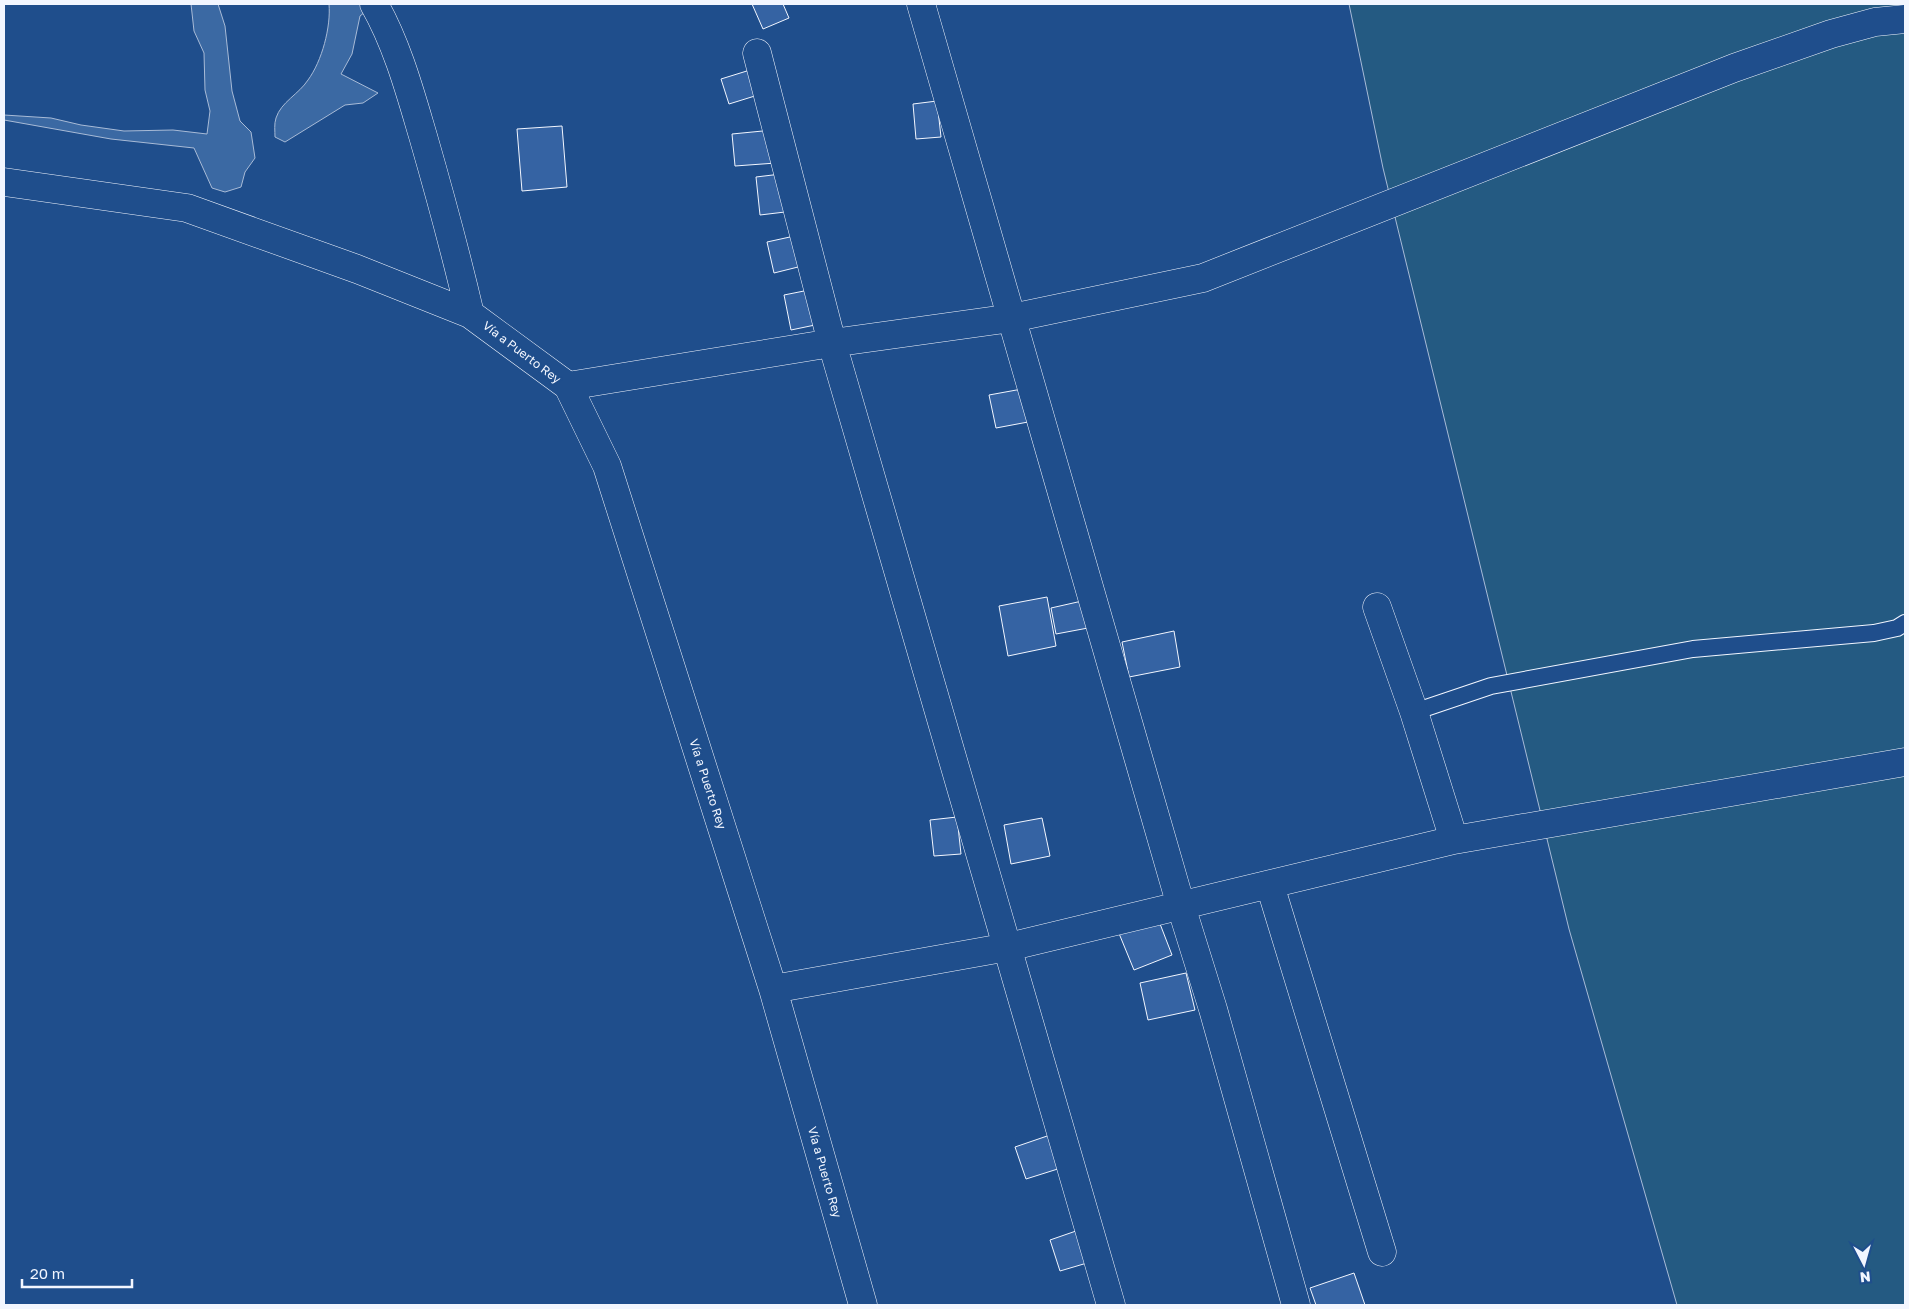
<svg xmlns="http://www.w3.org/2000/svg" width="1909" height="1309" font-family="'Golos Text',sans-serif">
<rect width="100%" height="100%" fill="#1f4e8c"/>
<!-- green -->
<path fill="#245a82" stroke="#a8bbd7" d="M1349,4H1905V1305H1677L1569,929L1383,168Z"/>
<!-- water -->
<path fill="#3b69a3" stroke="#a8bbd7" d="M191,4H218L225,26L232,91L240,121L251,132L255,158L245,172L241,187L225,192L212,188L194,148L111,139L4,120V115L51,118L81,125L124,131L173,130L207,134L210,111L205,90L204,53L194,31Z
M329,4H375L360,16L352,54L341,74L378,93L363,103L345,105L285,142L275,137C275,131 274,124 276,118C281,102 299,94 308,80C322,61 331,27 329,4Z"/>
<!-- building -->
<path fill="#3563a3" stroke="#f2f6ff" d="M752,4H783L789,18L763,29Z
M750,70L758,95L729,104L721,79Z
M937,101L941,137L916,139L913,104Z
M562,126L567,187L522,191L517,129Z
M773,130L776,163L735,166L732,134Z
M781,174L785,212L760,215L756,177Z
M799,235L806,265L774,273L767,242Z
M809,290L815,325L791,330L784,295Z
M1022,389L1028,422L996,428L989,395Z
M1047,597L1056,646L1008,656L999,606Z
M1082,601L1088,628L1056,634L1051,608Z
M1174,631L1180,667L1129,677L1122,642Z
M957,817L961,854L934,856L930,820Z
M1042,818L1050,856L1011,864L1004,825Z
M1157,916L1172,955L1134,970L1118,931Z
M1186,973L1195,1010L1148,1020L1140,983Z
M1053,1134L1064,1167L1026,1179L1015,1147Z
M1076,1231L1087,1263L1060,1271L1050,1240Z
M1354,1273L1365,1305H1316L1310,1288Z"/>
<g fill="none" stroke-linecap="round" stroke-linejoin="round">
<defs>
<path id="service" d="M1414,712L1491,686L1693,649L1874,633L1897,628L1905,623"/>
<path id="minor" d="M374,4C397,44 410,92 423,136C440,195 456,254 470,314
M921,4L1181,906L1213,1009L1296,1305
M757,53L832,343L1111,1305
M4,182L187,208L357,269L470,314L568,386L607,466L773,989L863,1305
M568,386L832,343L1012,318L1203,278L1734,68L1831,34L1875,22L1905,19
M1377,607L1414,712L1454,840
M1270,885L1382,1252
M773,989L1008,947L1454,840L1905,762"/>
</defs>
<!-- service casing -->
<use href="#service" stroke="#f2f6ff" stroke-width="18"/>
<!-- minor casing -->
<use href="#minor" stroke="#f2f6ff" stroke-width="29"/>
<!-- service -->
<use href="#service" stroke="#1f4e8c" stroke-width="16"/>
<!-- minor -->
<use href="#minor" stroke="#1f4e8c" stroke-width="28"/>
</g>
<g text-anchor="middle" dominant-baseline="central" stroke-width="4" stroke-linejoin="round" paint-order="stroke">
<!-- street labels -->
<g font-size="12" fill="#f2f6ff" stroke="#1f4e8c">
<text transform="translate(522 352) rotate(37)">Vía a Puerto Rey</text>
<text transform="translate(708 784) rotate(72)">Vía a Puerto Rey</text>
<text transform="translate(825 1172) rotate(74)">Vía a Puerto Rey</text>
</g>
</g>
<!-- border -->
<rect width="1909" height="1309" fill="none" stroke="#f2f6ff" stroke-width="10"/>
<!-- north arrow -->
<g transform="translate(1864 1264) rotate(174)" stroke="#1f4e8c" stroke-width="4" paint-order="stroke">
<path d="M0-4L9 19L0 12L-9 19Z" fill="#f2f6ff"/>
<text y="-8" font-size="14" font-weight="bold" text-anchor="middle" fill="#f2f6ff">N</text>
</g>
<!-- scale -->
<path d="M22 1279v8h110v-8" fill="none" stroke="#f2f6ff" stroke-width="2.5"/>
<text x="30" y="1279" font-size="15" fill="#f2f6ff" stroke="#1f4e8c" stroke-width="4" paint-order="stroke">20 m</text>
</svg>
